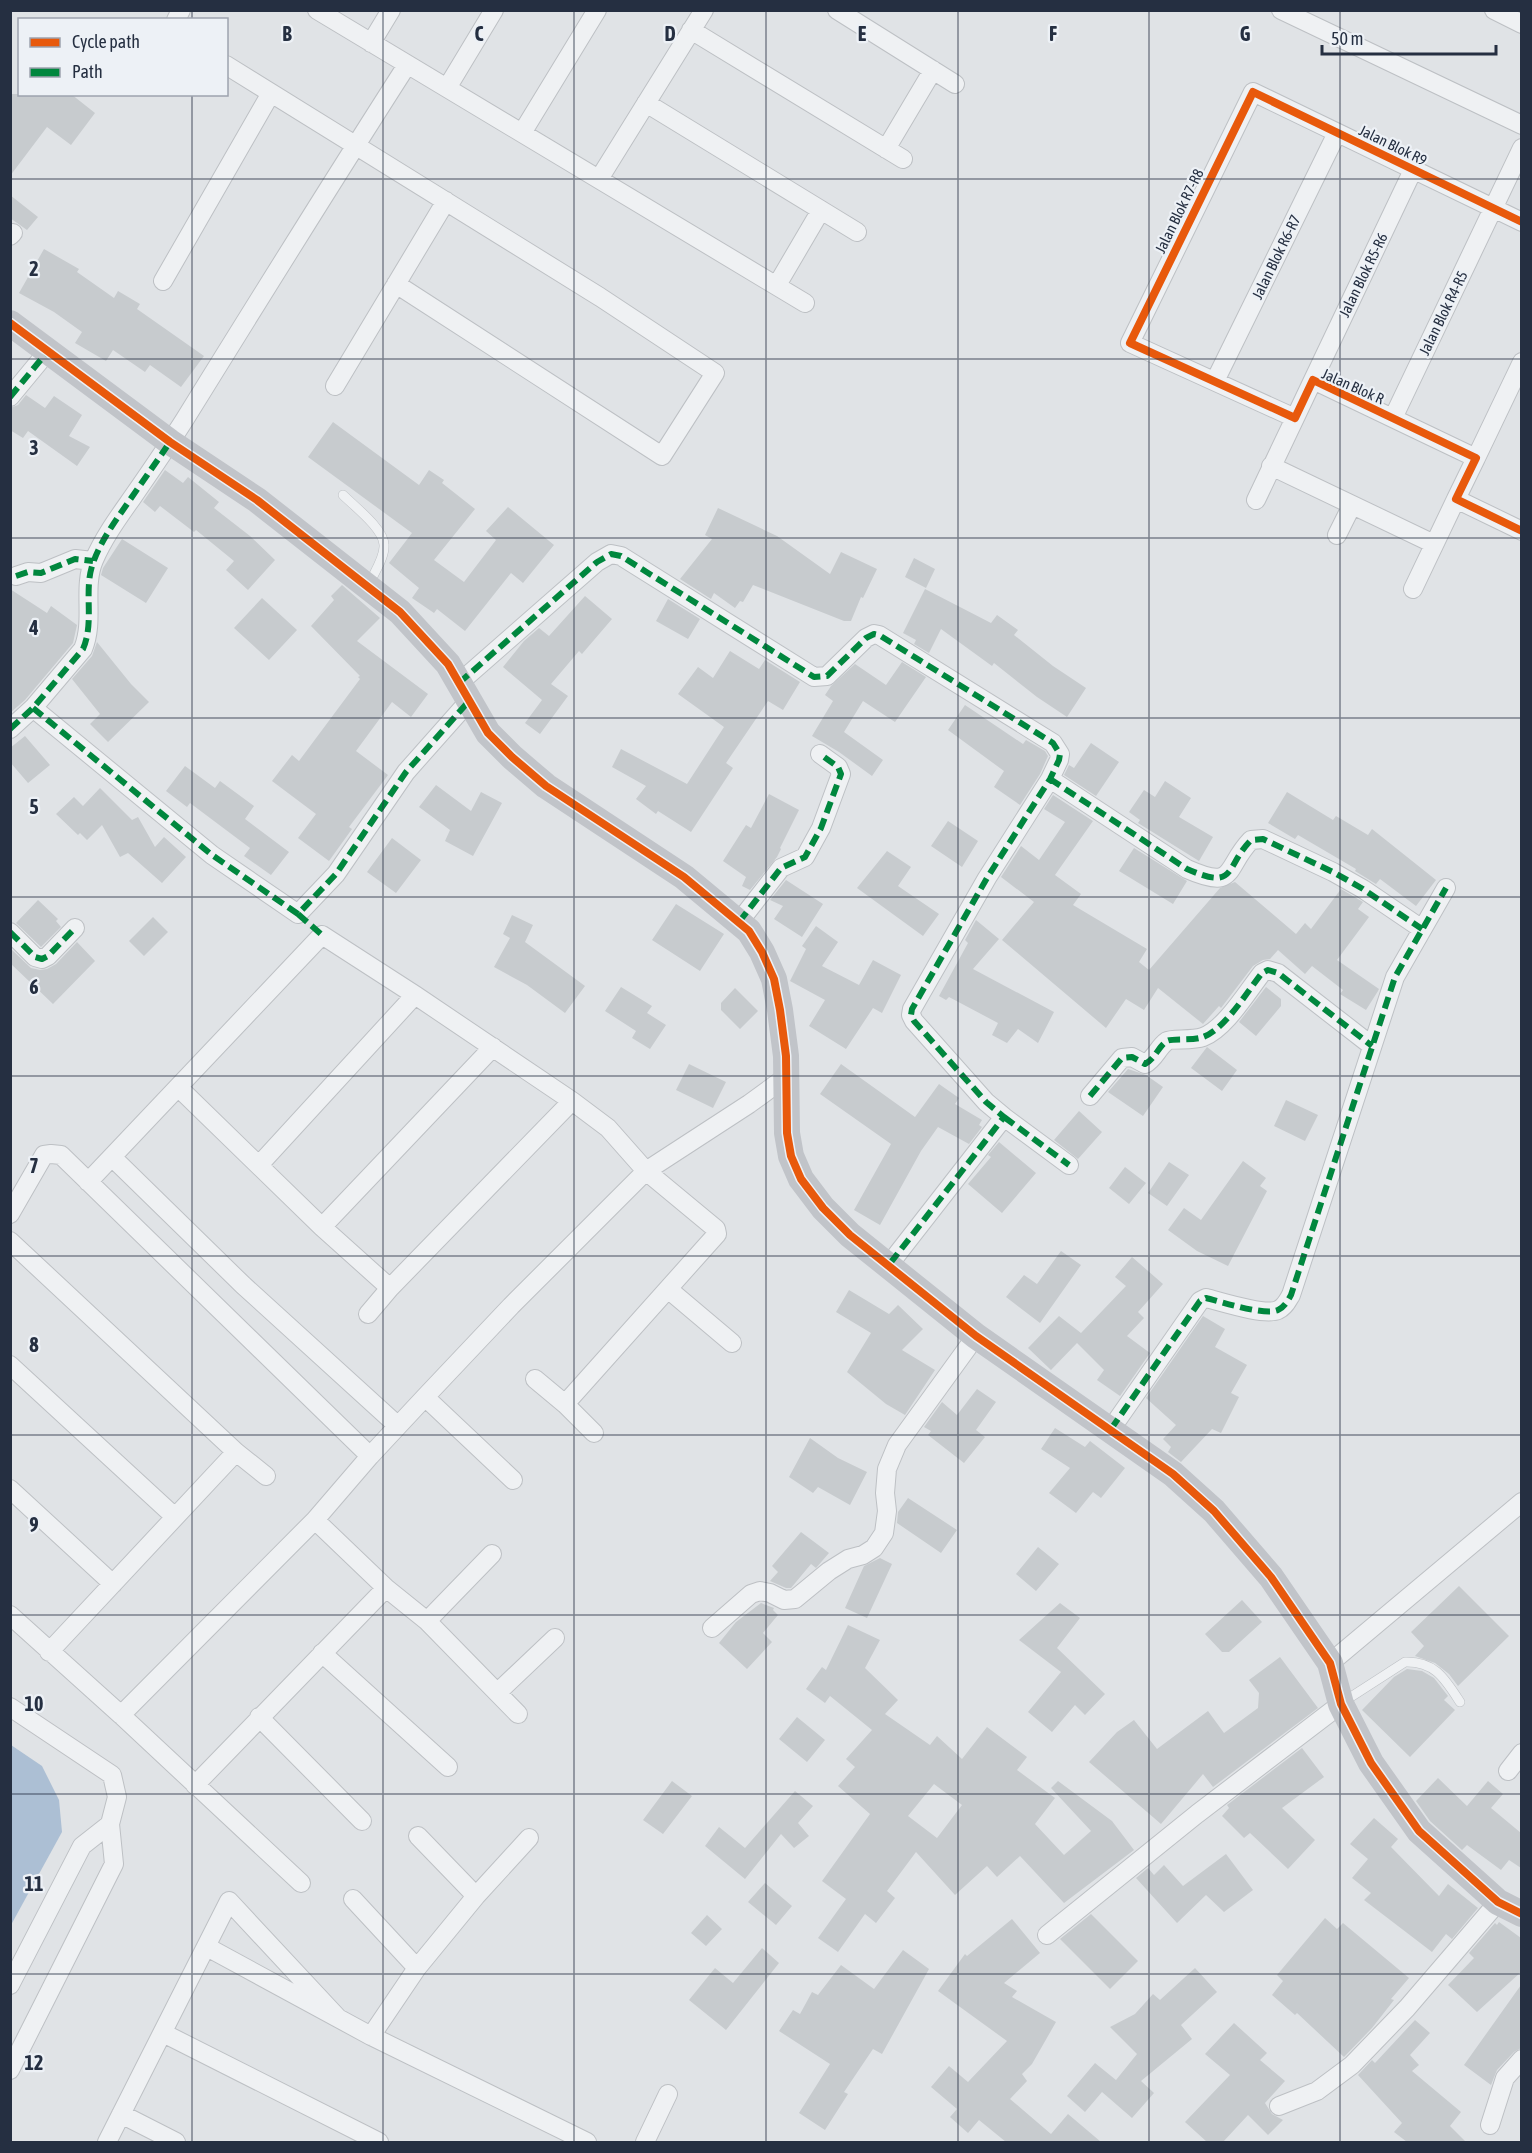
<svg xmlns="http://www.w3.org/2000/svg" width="1532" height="2153" font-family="'Asap Condensed',sans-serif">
<rect width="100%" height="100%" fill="#e0e3e6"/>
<!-- water -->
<path fill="#acbfd4" d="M11,1745L42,1766L59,1800L62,1832L11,1925Z"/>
<!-- building -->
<path fill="#c7cbce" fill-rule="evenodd" d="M10,94H71L95,113L71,145L47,127L10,176Z
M10,195L38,217L27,230L10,218Z
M44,249L79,269L77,272L114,298L118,291L140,304L137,309L204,356L181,387L150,365L145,372L113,350L106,361L75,343L82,332L54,312L19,293Z
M26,395L45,408L54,396L82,415L69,436L90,447L77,466L28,431L23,438L10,430V408L18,405Z
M333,422L419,485L429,470L444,480L442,483L475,509L434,560L464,582L496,540L486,531L508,507L554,545L523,583L511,573L465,631L437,609L434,613L412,598L419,588L389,563L412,533L308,457Z
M165,470L183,483L188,477L219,502L214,508L250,536L275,560L248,590L226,570L234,561L196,530L194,532L160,506L155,512L143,502Z
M718,508L777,536L830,574L841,552L877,569L863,598L861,597L851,621H844L753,585L743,602L740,601L735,608L714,593L711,599L680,579L712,539L705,535Z
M122,539L168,568L146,603L101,575L103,568Z
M914,558L935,569L926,588L905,577Z
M342,585L380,618L357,641L428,694L411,717L392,702L356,751L388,775L349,827L352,829L329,861L298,838L316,814L272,781L292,755L299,761L360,679L358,677L360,676L311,626L334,600L331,596Z
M10,589L47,613L51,606L77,625L73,643L25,700L10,713Z
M925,589L991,623L997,615L1018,630L1014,635L1053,666L1086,688L1067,717L1037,697L994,663L992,666L941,629L929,653L914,644L916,640L903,633Z
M585,596L612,619L582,654L579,651L551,684L568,696L540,734L525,723L542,700L503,667L524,641L539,628L549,636Z
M262,598L297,630L269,660L234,628Z
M668,599L700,619L688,639L656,621Z
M97,642L131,684L149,702L108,742L90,724L100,714L72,679L92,656Z
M730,651L759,669L765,660L800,682L783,710L768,701L726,763L733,768L691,832L658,811L656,814L636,799L646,786L612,767L621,749L687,784L724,727L678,694L698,667L713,678Z
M902,662L926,677L895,722L863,701L844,732L883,760L872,776L839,752L812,736L833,701L825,695L831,686L855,664L886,685Z
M965,705L1023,744L1026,740L1045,751L1048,756L1040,774L1020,805L994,787L1004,771L948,730Z
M25,736L50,765L28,783L10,762V748Z
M1091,743L1119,762L1096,796L1064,775L1069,765L1074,768Z
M185,766L215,788L220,781L254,806L245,819L289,852L271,875L244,856L250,848L190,803L187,807L166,791Z
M1165,781L1191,798L1179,817L1213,837L1199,861L1138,823L1140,820L1129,812L1144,790L1155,797Z
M436,785L471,811L481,792L502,803L473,856L445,841L450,830L419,807Z
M100,788L132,820L138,817L155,847L164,837L186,857L162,883L128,853L120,857L102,825L87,840L80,833L78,835L56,814L74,797L83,806Z
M1287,792L1333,820L1336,816L1368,835L1372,829L1436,880L1416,906L1380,879L1376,884L1355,871L1356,869L1298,835L1295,839L1268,823Z
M769,794L799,810L780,848L781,849L777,857L750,890L742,886L746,877L723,861L746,825L751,828Z
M1053,795L1093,821L1055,875L1081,894L1073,905L1147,949L1139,962L1149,970L1220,888L1235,882L1296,934L1305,923L1311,929L1341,889L1363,902L1358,909L1369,917L1337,960L1379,989L1378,991L1366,1010L1340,994L1343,990L1312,966L1305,974L1278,950L1270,959L1263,960L1253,966L1221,1008L1219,1006L1203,1024L1158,988L1144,1010L1126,999L1106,1028L1002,940L1034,902L1001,877L1021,846L1039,860L1065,822L1044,809Z
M948,821L978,841L962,867L931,846Z
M392,838L421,860L396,893L367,872Z
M1134,848L1187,881L1173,904L1119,871Z
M887,851L911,867L898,886L939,914L923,936L857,888Z
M786,880L823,904L802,937L774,919L783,906L770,900Z
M38,900L58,919L56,921L61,927L41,947L16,923Z
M676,904L724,934L700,971L652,940Z
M512,915L533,925L525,942L585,986L565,1013L527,985L494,967L510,938L503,934Z
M153,917L168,932L144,956L129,941Z
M976,920L999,939L973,969L1054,1012L1038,1043L1018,1029L1007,1043L992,1035L998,1023L949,997L946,1000L939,996L968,943L965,940Z
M816,926L838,942L822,966L859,985L873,960L901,975L882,1013L873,1008L846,1049L809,1026L825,1000L790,981L806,949L802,946Z
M77,942L95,961L53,1004L10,963V948L31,968L40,970L47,969L56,964Z
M621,987L652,1006L647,1013L666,1025L650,1049L632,1038L636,1031L605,1011Z
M1266,987L1281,999V1006L1256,1036L1239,1022Z
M735,988L758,1011L740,1029L721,1010V1003Z
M1207,1047L1237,1070L1222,1091L1191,1068Z
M689,1064L726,1082L713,1108L676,1090Z
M841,1064L915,1117L939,1084L959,1098L955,1104L982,1120L979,1125L982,1127L969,1144L938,1127L921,1151L880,1225L854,1210L891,1144L820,1094Z
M1128,1069L1146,1075L1163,1087L1143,1116L1108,1092Z
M1286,1100L1318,1115L1305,1141L1274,1126Z
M1079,1111L1102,1132L1078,1159L1054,1140Z
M999,1142L1036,1173L1002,1213L968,1184L991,1157L988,1155Z
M1243,1161L1266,1178L1260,1186L1267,1191L1228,1266L1197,1251L1168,1230L1184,1208L1201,1220Z
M1169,1162L1189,1175L1167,1206L1148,1193Z
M1125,1167L1146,1183L1129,1204L1109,1188Z
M1061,1251L1081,1265L1040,1323L1006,1297L1024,1275L1037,1284Z
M1132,1257L1163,1284L1138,1312L1144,1318L1127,1336L1150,1353L1120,1396L1097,1380L1104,1370L1077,1343L1051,1370L1028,1348L1059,1316L1081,1333L1126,1286L1115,1277Z
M849,1290L889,1314L898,1305L923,1329L902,1350L935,1370L905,1415L886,1404L847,1372L871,1333L836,1312Z
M1203,1316L1225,1329L1215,1347L1247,1365L1231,1393L1239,1397L1221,1433L1212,1429L1181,1462L1168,1452L1171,1447L1163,1439L1176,1425L1146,1398Z
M977,1389L996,1402L976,1430L985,1437L964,1463L928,1435L931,1431L924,1427L942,1402L957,1415Z
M1055,1428L1085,1447L1090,1441L1125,1468L1101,1498L1093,1492L1076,1513L1049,1493L1070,1468L1041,1449Z
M810,1438L838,1458L867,1472L850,1505L818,1487L813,1493L789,1477Z
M908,1498L957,1530L941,1553L897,1523L898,1512Z
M801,1532L829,1553L816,1568L811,1564L791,1588H786L770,1581L778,1572L772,1566Z
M1038,1547L1059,1564L1036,1591L1016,1574Z
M880,1558L892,1564L867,1618L845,1608L864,1566Z
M1459,1586L1509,1636L1458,1686L1449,1674L1435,1663L1415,1656L1424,1646L1411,1632Z
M1242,1600L1262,1622L1229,1652H1222L1205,1634Z
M761,1603L774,1608L773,1610L778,1615L763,1633L772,1642L747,1669L719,1643L736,1622Z
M1060,1603L1080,1618L1057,1648L1105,1694L1085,1715L1075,1705L1052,1732L1028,1712L1061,1672L1019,1640Z
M848,1625L880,1640L865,1668L898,1700L885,1714L930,1745L937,1736L962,1759L987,1727L1027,1757L1017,1770L1055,1798L1035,1824L1064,1855L1091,1831L1051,1788L1058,1781L1112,1821L1134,1850L1064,1903L1020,1856L997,1877L987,1866L955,1895L916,1852L887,1891L895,1898L876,1923L865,1914L838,1952L818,1938L846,1899L822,1881L870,1814L838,1786L855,1767L846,1759L872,1730L830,1696L825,1703L806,1689L822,1667L826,1670ZM934,1784L962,1805L937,1838L908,1816Z
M1280,1657L1318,1708L1213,1787L1203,1774L1161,1824L1089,1762L1117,1732L1134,1720L1157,1749L1208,1711L1224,1733L1258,1708L1259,1693L1249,1680Z
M1407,1669L1422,1671L1434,1678L1448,1696L1444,1700L1455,1710L1410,1757L1362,1710L1394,1677Z
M797,1717L825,1740L807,1762L779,1739Z
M1302,1748L1324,1777L1282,1808L1315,1840L1288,1869L1250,1833L1244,1838L1222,1816L1229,1808L1227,1805Z
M1438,1778L1467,1806L1488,1781L1503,1794L1491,1808L1521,1833V1868L1509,1860L1501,1870L1467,1845L1462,1850L1430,1821L1416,1801Z
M672,1781L692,1796L663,1834L643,1820Z
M795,1791L813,1806L798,1823L809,1836L794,1848L781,1834L745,1879L705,1846L719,1827L745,1848Z
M1374,1818L1398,1839L1391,1847L1439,1896L1448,1884L1478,1908L1452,1939L1446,1934L1432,1952L1364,1900L1371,1893L1352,1878L1368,1859L1350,1844Z
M1226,1854L1253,1890L1224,1912L1206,1895L1177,1923L1136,1878L1148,1868L1154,1875L1164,1865L1183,1886Z
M765,1883L792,1906L776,1925L748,1902Z
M1091,1914L1138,1961L1110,1989L1060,1939Z
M707,1915L722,1929L706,1946L691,1933Z
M1325,1918L1337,1929L1343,1923L1409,1978L1391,1999L1394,2000L1372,2028L1344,2057L1297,2013L1295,2015L1272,1995L1283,1981L1277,1975Z
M1012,1919L1040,1953L1004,1983L1017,1991L1012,1997L1056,2022L1032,2064L1022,2074L1027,2081L1010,2099L1051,2134L1068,2114L1101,2142H1006L979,2120L968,2133L950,2117L957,2109L931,2087L949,2066L968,2082L1007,2041L938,1991L965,1954L967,1956Z
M1499,1922L1521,1938V1972L1477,2012L1448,1985L1474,1958L1469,1953L1495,1923L1497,1925Z
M762,1948L779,1963L726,2030L689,2000L715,1968L733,1983Z
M903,1950L929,1969L882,2054L873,2049L844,2092L848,2094L825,2130L799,2113L830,2064L779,2031L793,2010L800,2014L812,1992L818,1995L841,1965L874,1989Z
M1195,1968L1217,1992L1181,2025L1192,2039L1141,2081L1154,2093L1132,2118L1102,2092L1085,2112L1067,2096L1095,2063L1116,2080L1137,2054L1110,2027L1135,2014L1153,1994L1160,2000Z
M1521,1985V2048L1514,2052L1497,2070L1491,2085L1464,2065Z
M1415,2020L1430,2033L1410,2055L1419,2065L1412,2071L1461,2112L1450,2126L1466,2142H1407L1394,2132L1402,2123L1358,2075L1372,2060L1375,2063Z
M1234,2023L1267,2053L1260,2060L1285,2081L1265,2103L1272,2114L1283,2120L1268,2135L1248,2115L1223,2142H1207L1185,2122L1230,2075L1205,2054Z"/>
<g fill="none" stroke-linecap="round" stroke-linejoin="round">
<defs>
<path id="lane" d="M343,495C354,506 384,529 384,545C385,557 374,573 369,584
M1343,1702L1405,1662C1435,1661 1445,1679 1460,1702"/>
<path id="street" d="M317,10L805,303
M837,10L955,84
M1281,10L1522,125
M1494,10L1522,24
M176,20L181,10
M691,30L903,159
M371,43L391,10
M226,65L600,297L715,373L662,456L396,284
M447,88L494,10
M646,103L857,232
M522,133L597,10
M886,149L933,70
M599,179L704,10
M1522,222L1253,92L1130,343L1295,418L1313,380L1476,458L1456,499L1522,531
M10,236L13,233
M163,281L271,93
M777,285L821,210
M1313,380L1413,170
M1215,381L1337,133
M335,386L446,201
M10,397L48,351
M1393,418L1522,148
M1476,458L1522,362
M1271,466L1434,544
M1256,500L1295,418
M1337,535L1352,505
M16,576L28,572L41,573L75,559L93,561
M1413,589L1456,499
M459,683L597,562L611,554L621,556L814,677L827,676L866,638L874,634L879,635L1053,743L1060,754L1059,760L1050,779L987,878L912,1009L911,1015L914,1021L986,1102L1004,1117L888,1266
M33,708L212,855L298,914L336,874L406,772L469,701
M10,729L33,708L83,649C95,620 82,588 94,560C104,537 118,518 132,498C150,472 168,446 185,419C258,301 332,182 407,65
M1050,779L1187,869C1237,891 1224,868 1251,840L1263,839L1333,872L1363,889L1422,929
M739,922L781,868L805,857L821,828L841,774L838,767L820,754
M10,932L35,957L42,959L48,956L75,928
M178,1087L322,1227L390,1288
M1090,1096L1122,1058L1132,1057L1145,1064C1155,1059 1158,1047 1167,1041C1172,1038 1192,1041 1203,1037C1225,1029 1247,992 1262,973L1268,970L1278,973L1372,1046
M1004,1117L1069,1165
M112,1157L243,1285L398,1426
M259,1165L415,995
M88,1182L322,935L415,995L572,1101L608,1128L646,1171L716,1229L717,1234L708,1244L565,1404
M10,1214L44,1155L51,1154L61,1155L370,1456
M322,1227L493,1047
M10,1241L236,1452L266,1476
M668,1289L732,1343
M368,1314L390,1288L572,1101
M10,1365L175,1517
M535,1379L565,1404L594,1433
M425,1397L513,1480
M1111,1429L1200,1301L1206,1298C1222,1302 1265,1316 1278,1310C1285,1307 1288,1300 1291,1295L1395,977L1446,888
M10,1489L113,1584
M315,1520L386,1588L427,1621L518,1714
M10,1615L121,1715L315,1520L370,1456L425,1397L511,1306L646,1171L749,1104L786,1077
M427,1621L492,1554
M712,1628L751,1594L760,1591L770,1593L784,1600L795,1599L829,1571L848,1559L863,1555L874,1548L884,1533L887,1511L885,1493L887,1469L897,1445L976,1336
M49,1652L236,1452
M322,1653L448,1767
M1330,1663L1522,1502
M498,1692L555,1638
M10,1707L112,1775L117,1797L110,1824L114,1864L10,2070
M121,1715L301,1883
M259,1717L362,1821
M1508,1771L1522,1753
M195,1785L386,1588
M418,1836L476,1896
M353,1899L417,1968
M1047,1935L1197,1814L1341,1704
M207,1947L371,2036L587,2142
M10,1985L82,1846L110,1824
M163,2033L379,2142
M371,2036L417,1968L476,1896L529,1838
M1279,2106L1317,2091L1352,2065L1407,2008L1498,1902
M121,2114L176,2142
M1490,2125L1505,2078L1522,2059
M107,2142L229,1901L338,2018
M645,2142L668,2094"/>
</defs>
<!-- lane casing -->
<use href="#lane" stroke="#bdc0c4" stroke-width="10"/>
<!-- street casing -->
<use href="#street" stroke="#bdc0c4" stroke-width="20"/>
<!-- lane -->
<use href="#lane" stroke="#eff1f3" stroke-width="9"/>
<!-- street -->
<use href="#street" stroke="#eff1f3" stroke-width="18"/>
<!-- secondary -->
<path stroke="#c1c4c9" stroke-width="26" d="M10,323L170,442L257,500L400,612L448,664L488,733L512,757L546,786L684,877L749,931L762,952L774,979L780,1010L786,1056L787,1133L791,1156L801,1179L823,1208L850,1235L976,1336L1173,1474L1214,1511L1271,1577L1330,1663L1341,1704L1371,1763L1419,1831L1498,1902L1522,1914"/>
<!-- quiet -->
<path stroke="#00873e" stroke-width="6" stroke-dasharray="12 6" stroke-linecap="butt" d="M10,397L48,351
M16,576L28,572L41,573L75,559L93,561
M459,683L597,562L611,554L621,556L814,677L827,676L866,638L874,634L879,635L1053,743L1060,754L1059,760L1050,779L987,878L912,1009L911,1015L914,1021L986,1102L1004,1117L888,1266
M33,708L212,855L298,914L336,874L406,772L469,701
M10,729L33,708L83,649C95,621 83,591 93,563C100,543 113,524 125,507C140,485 155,464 170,442
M1050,779L1187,869C1237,891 1224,868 1251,840L1263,839L1333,872L1363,889L1422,929
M298,914L322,935
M739,922L781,868L805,857L821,828L841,774L838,767L820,754
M10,932L35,957L42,959L48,956L75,928
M1090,1096L1122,1058L1132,1057L1145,1064C1155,1059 1158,1047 1167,1041C1172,1038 1192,1041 1203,1037C1225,1029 1247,992 1262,973L1268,970L1278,973L1372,1046
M1004,1117L1069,1165
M1111,1429L1200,1301L1206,1298C1222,1302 1265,1316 1278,1310C1285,1307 1288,1300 1291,1295L1395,977L1446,888"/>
<defs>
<path id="cycleway" d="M1522,222L1253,92L1130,343L1295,418L1313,380L1476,458L1456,499L1522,531
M10,323L170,442L257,500L400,612L448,664L488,733L512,757L546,786L684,877L749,931L762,952L774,979L780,1010L786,1056L787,1133L791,1156L801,1179L823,1208L850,1235L976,1336L1173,1474L1214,1511L1271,1577L1330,1663L1341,1704L1371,1763L1419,1831L1498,1902L1522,1914"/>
</defs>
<!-- cycleway casing -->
<use href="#cycleway" stroke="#edf1f6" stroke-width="11"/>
<!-- cycleway -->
<use href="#cycleway" stroke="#e8590c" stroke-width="8"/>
</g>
<!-- grid -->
<path fill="none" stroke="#252f41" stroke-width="1.5" stroke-opacity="0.55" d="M192,10V20M383,10V2142M574,10V2142M766,10V2142M958,10V2142M1149,10V2142M1340,10V2142M192,94V2142M10,179H1522M10,359H1522M10,538H1522M10,718H1522M10,897H1522M10,1076H1522M10,1256H1522M10,1435H1522M10,1615H1522M10,1794H1522M10,1974H1522"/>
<g text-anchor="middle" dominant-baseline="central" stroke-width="4.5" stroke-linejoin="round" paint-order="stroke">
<!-- street labels -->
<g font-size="15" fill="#252f41" stroke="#edf1f6">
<text transform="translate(1393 145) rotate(26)">Jalan Blok R9</text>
<text transform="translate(1179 211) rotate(-64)">Jalan Blok R7-R8</text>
<text transform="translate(1276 257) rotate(-64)">Jalan Blok R6-R7</text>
<text transform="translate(1363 275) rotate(-64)">Jalan Blok R5-R6</text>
<text transform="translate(1443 313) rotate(-64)">Jalan Blok R4-R5</text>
<text transform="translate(1353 386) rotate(24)">Jalan Blok R</text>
</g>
</g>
<g font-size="20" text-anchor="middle" font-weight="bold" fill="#252f41" stroke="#edf1f6" stroke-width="4.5" stroke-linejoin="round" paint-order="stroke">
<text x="287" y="41">B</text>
<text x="479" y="41">C</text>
<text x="670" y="41">D</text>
<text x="862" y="41">E</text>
<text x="1053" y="41">F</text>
<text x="1245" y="41">G</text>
<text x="34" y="276">2</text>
<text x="34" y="455">3</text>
<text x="34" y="635">4</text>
<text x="34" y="814">5</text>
<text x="34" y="994">6</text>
<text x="34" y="1173">7</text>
<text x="34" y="1352">8</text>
<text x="34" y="1532">9</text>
<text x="34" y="1711">10</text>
<text x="34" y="1891">11</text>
<text x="34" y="2070">12</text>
</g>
<!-- border -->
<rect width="1532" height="2153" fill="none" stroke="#252f41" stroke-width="24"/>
<!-- legend -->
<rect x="18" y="18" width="210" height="78" fill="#edf1f6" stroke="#9da3ae" stroke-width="1.5"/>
<rect x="30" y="38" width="30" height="9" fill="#e8590c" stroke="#9da3ae" stroke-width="1.5"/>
<text x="72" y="48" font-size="18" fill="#252f41">Cycle path</text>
<rect x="30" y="68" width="30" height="9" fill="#00873e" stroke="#9da3ae" stroke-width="1.5"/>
<text x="72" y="78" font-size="18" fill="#252f41">Path</text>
<!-- scale -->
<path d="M1322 45v9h174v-9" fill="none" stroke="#252f41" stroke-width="3"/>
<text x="1331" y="45" font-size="18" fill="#252f41" stroke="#edf1f6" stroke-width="4.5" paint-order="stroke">50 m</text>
</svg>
